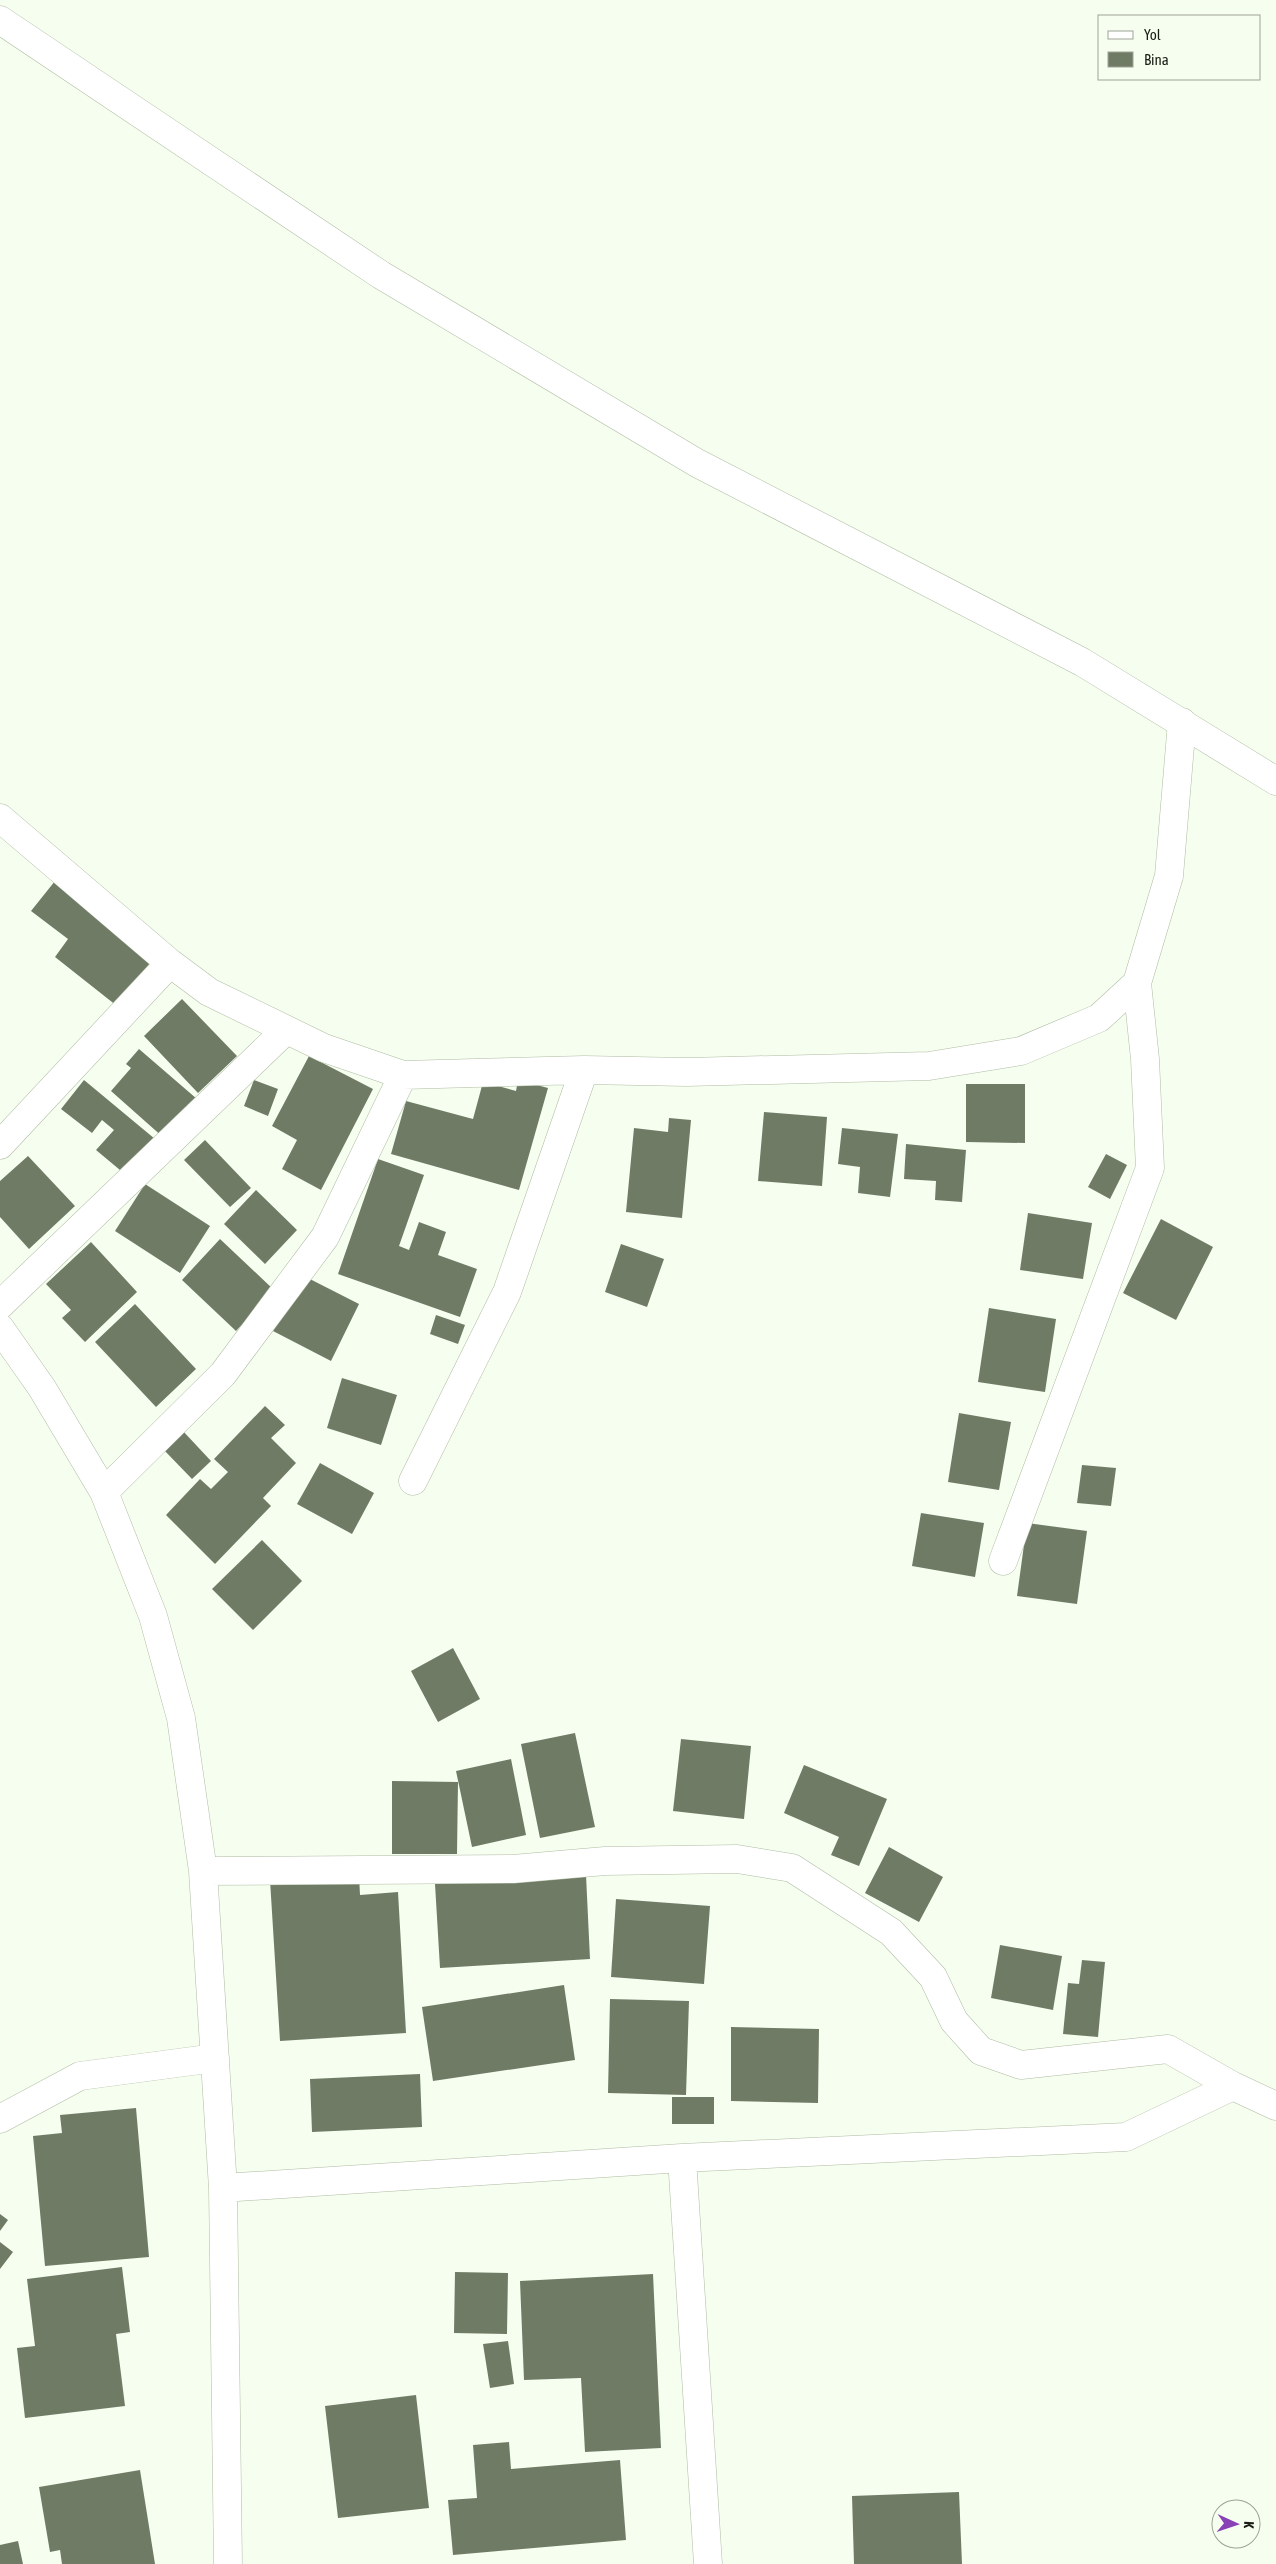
<svg xmlns="http://www.w3.org/2000/svg" width="1276" height="2564" font-family="'Asap Condensed',sans-serif">
<rect width="100%" height="100%" fill="#f6feef"/>
<!-- building -->
<path fill="#707b66" d="M55,881L154,958L117,1006L55,957L68,939L31,911Z
M182,999L237,1056L198,1093L144,1036Z
M139,1049L197,1099L164,1138L111,1091L131,1068L126,1064Z
M309,1056L373,1089L321,1190L282,1169L297,1140L272,1126Z
M84,1080L155,1139L126,1175L96,1150L114,1130L102,1120L92,1133L61,1109Z
M254,1080L278,1089L268,1116L244,1106Z
M518,1080L548,1088L519,1190L391,1154L406,1101L473,1119L483,1082L516,1091Z
M966,1084H1025V1143L966,1142Z
M764,1112L827,1117L822,1186L758,1181Z
M669,1118L691,1120L682,1218L626,1212L634,1128L668,1132Z
M842,1128L898,1134L890,1197L858,1193L860,1167L838,1164Z
M205,1140L251,1188L230,1207L184,1160Z
M906,1144L966,1150L962,1202L935,1200L936,1181L904,1179Z
M1106,1154L1127,1165L1110,1199L1088,1187Z
M28,1156L75,1206L29,1249L0,1217V1181Z
M378,1159L424,1175L399,1246L409,1250L419,1222L446,1232L438,1255L477,1269L460,1317L338,1274Z
M145,1184L210,1226L180,1273L115,1231Z
M256,1190L297,1230L265,1264L224,1224Z
M1028,1213L1092,1223L1083,1279L1020,1270Z
M1161,1219L1213,1247L1176,1320L1123,1293Z
M220,1239L274,1290L236,1331L182,1280Z
M91,1242L137,1292L85,1342L62,1318L71,1310L46,1284Z
M621,1244L664,1259L647,1307L605,1292Z
M302,1275L359,1304L331,1361L273,1331Z
M135,1304L196,1369L156,1407L95,1342Z
M989,1308L1056,1319L1045,1392L978,1382Z
M436,1315L465,1325L458,1344L430,1334Z
M342,1378L397,1395L381,1445L327,1428Z
M265,1406L285,1425L271,1438L296,1463L263,1498L271,1506L215,1564L166,1515L200,1479L211,1489L228,1472L214,1459Z
M959,1413L1011,1422L999,1490L948,1482Z
M182,1430L211,1461L192,1479L163,1449Z
M320,1463L374,1493L352,1534L297,1504Z
M1082,1465L1116,1468L1111,1506L1077,1503Z
M921,1513L984,1523L975,1577L912,1566Z
M1027,1523L1087,1531L1077,1604L1017,1596Z
M262,1540L302,1581L253,1630L212,1589Z
M453,1648L480,1699L438,1722L411,1671Z
M575,1733L595,1827L540,1838L521,1744Z
M681,1739L751,1746L744,1819L673,1811Z
M511,1759L526,1835L472,1847L456,1771Z
M804,1765L887,1799L859,1866L831,1855L839,1837L784,1813Z
M392,1781L458,1782L457,1854H392Z
M889,1847L943,1877L919,1922L865,1893Z
M359,1875L360,1895L398,1892L406,2033L280,2041L270,1880Z
M586,1875L590,1959L440,1968L435,1884Z
M616,1899L710,1906L704,1984L611,1977Z
M1000,1945L1062,1956L1053,2010L991,1998Z
M1082,1960L1105,1962L1098,2037L1063,2034L1068,1983L1079,1984Z
M564,1985L575,2060L433,2081L422,2007Z
M610,1999L689,2001L686,2095L608,2093Z
M731,2027L819,2029L818,2103L731,2101Z
M420,2074L422,2127L312,2132L310,2079Z
M672,2097H714V2124H672Z
M136,2108L149,2257L45,2266L33,2136L62,2133L60,2115Z
M0,2214L8,2220L0,2231Z
M0,2242L13,2252L0,2269Z
M122,2267L130,2332L116,2334L125,2406L25,2418L17,2348L35,2346L27,2279Z
M455,2272L508,2273L507,2334L454,2333Z
M653,2274L661,2448L585,2452L581,2378L524,2380L520,2281Z
M508,2341L514,2384L490,2388L483,2344Z
M416,2395L429,2508L338,2518L325,2406Z
M509,2442L511,2469L620,2460L626,2540L453,2555L448,2500L477,2498L473,2445Z
M140,2470L155,2564H62L60,2550L50,2552L39,2487Z
M959,2492L962,2564H854L852,2496Z
M18,2541L23,2564H0V2545Z"/>
<g fill="none" stroke-linecap="round" stroke-linejoin="round">
<defs>
<path id="minor" d="M0,20L381,275L697,463L1082,662L1276,781
M0,818L170,963L209,992L324,1048L403,1075L584,1070L687,1072L929,1066L1021,1051L1099,1018L1137,983L1169,876L1182,722
M0,1145L170,963
M0,1305L286,1030
M0,1328L42,1388L104,1492L153,1616L181,1718L203,1871L223,2188L228,2564
M413,1481L507,1292L584,1070
M104,1492L223,1374L325,1237L403,1075
M1003,1561L1150,1168L1145,1059L1137,983
M203,1871L513,1869L605,1861L737,1859L792,1868L891,1932L933,1977L954,2021L981,2051L1021,2065L1168,2049L1233,2086
M0,2119L80,2076L215,2058
M682,2158L708,2564
M223,2188L682,2158L1126,2137L1233,2086L1276,2106"/>
</defs>
<!-- minor casing -->
<use href="#minor" stroke="#afbca4" stroke-width="29"/>
<!-- minor -->
<use href="#minor" stroke="#fff" stroke-width="28"/>
</g>
<!-- legend -->
<rect x="1098" y="15" width="162" height="65" fill="#f6feef" stroke="#9ea498"/>
<rect x="1108" y="31" width="25" height="8" fill="#ffffff" stroke="#9ea498"/>
<text x="1144" y="40" font-size="15" fill="#191d15">Yol</text>
<rect x="1108" y="52" width="25" height="15" fill="#707b66" stroke="#9ea498"/>
<text x="1144" y="65" font-size="15" fill="#191d15">Bina</text>
<!-- north arrow -->
<g transform="translate(1236 2524) rotate(93)"><circle r="24" fill="#f6feef" stroke="#9ea498"/>
<path d="M0-4L9 19L0 12L-9 19Z" fill="#8942b5"/>
<text y="-8" font-size="14" font-weight="bold" text-anchor="middle" fill="#191d15">K</text>
</g>
</svg>
